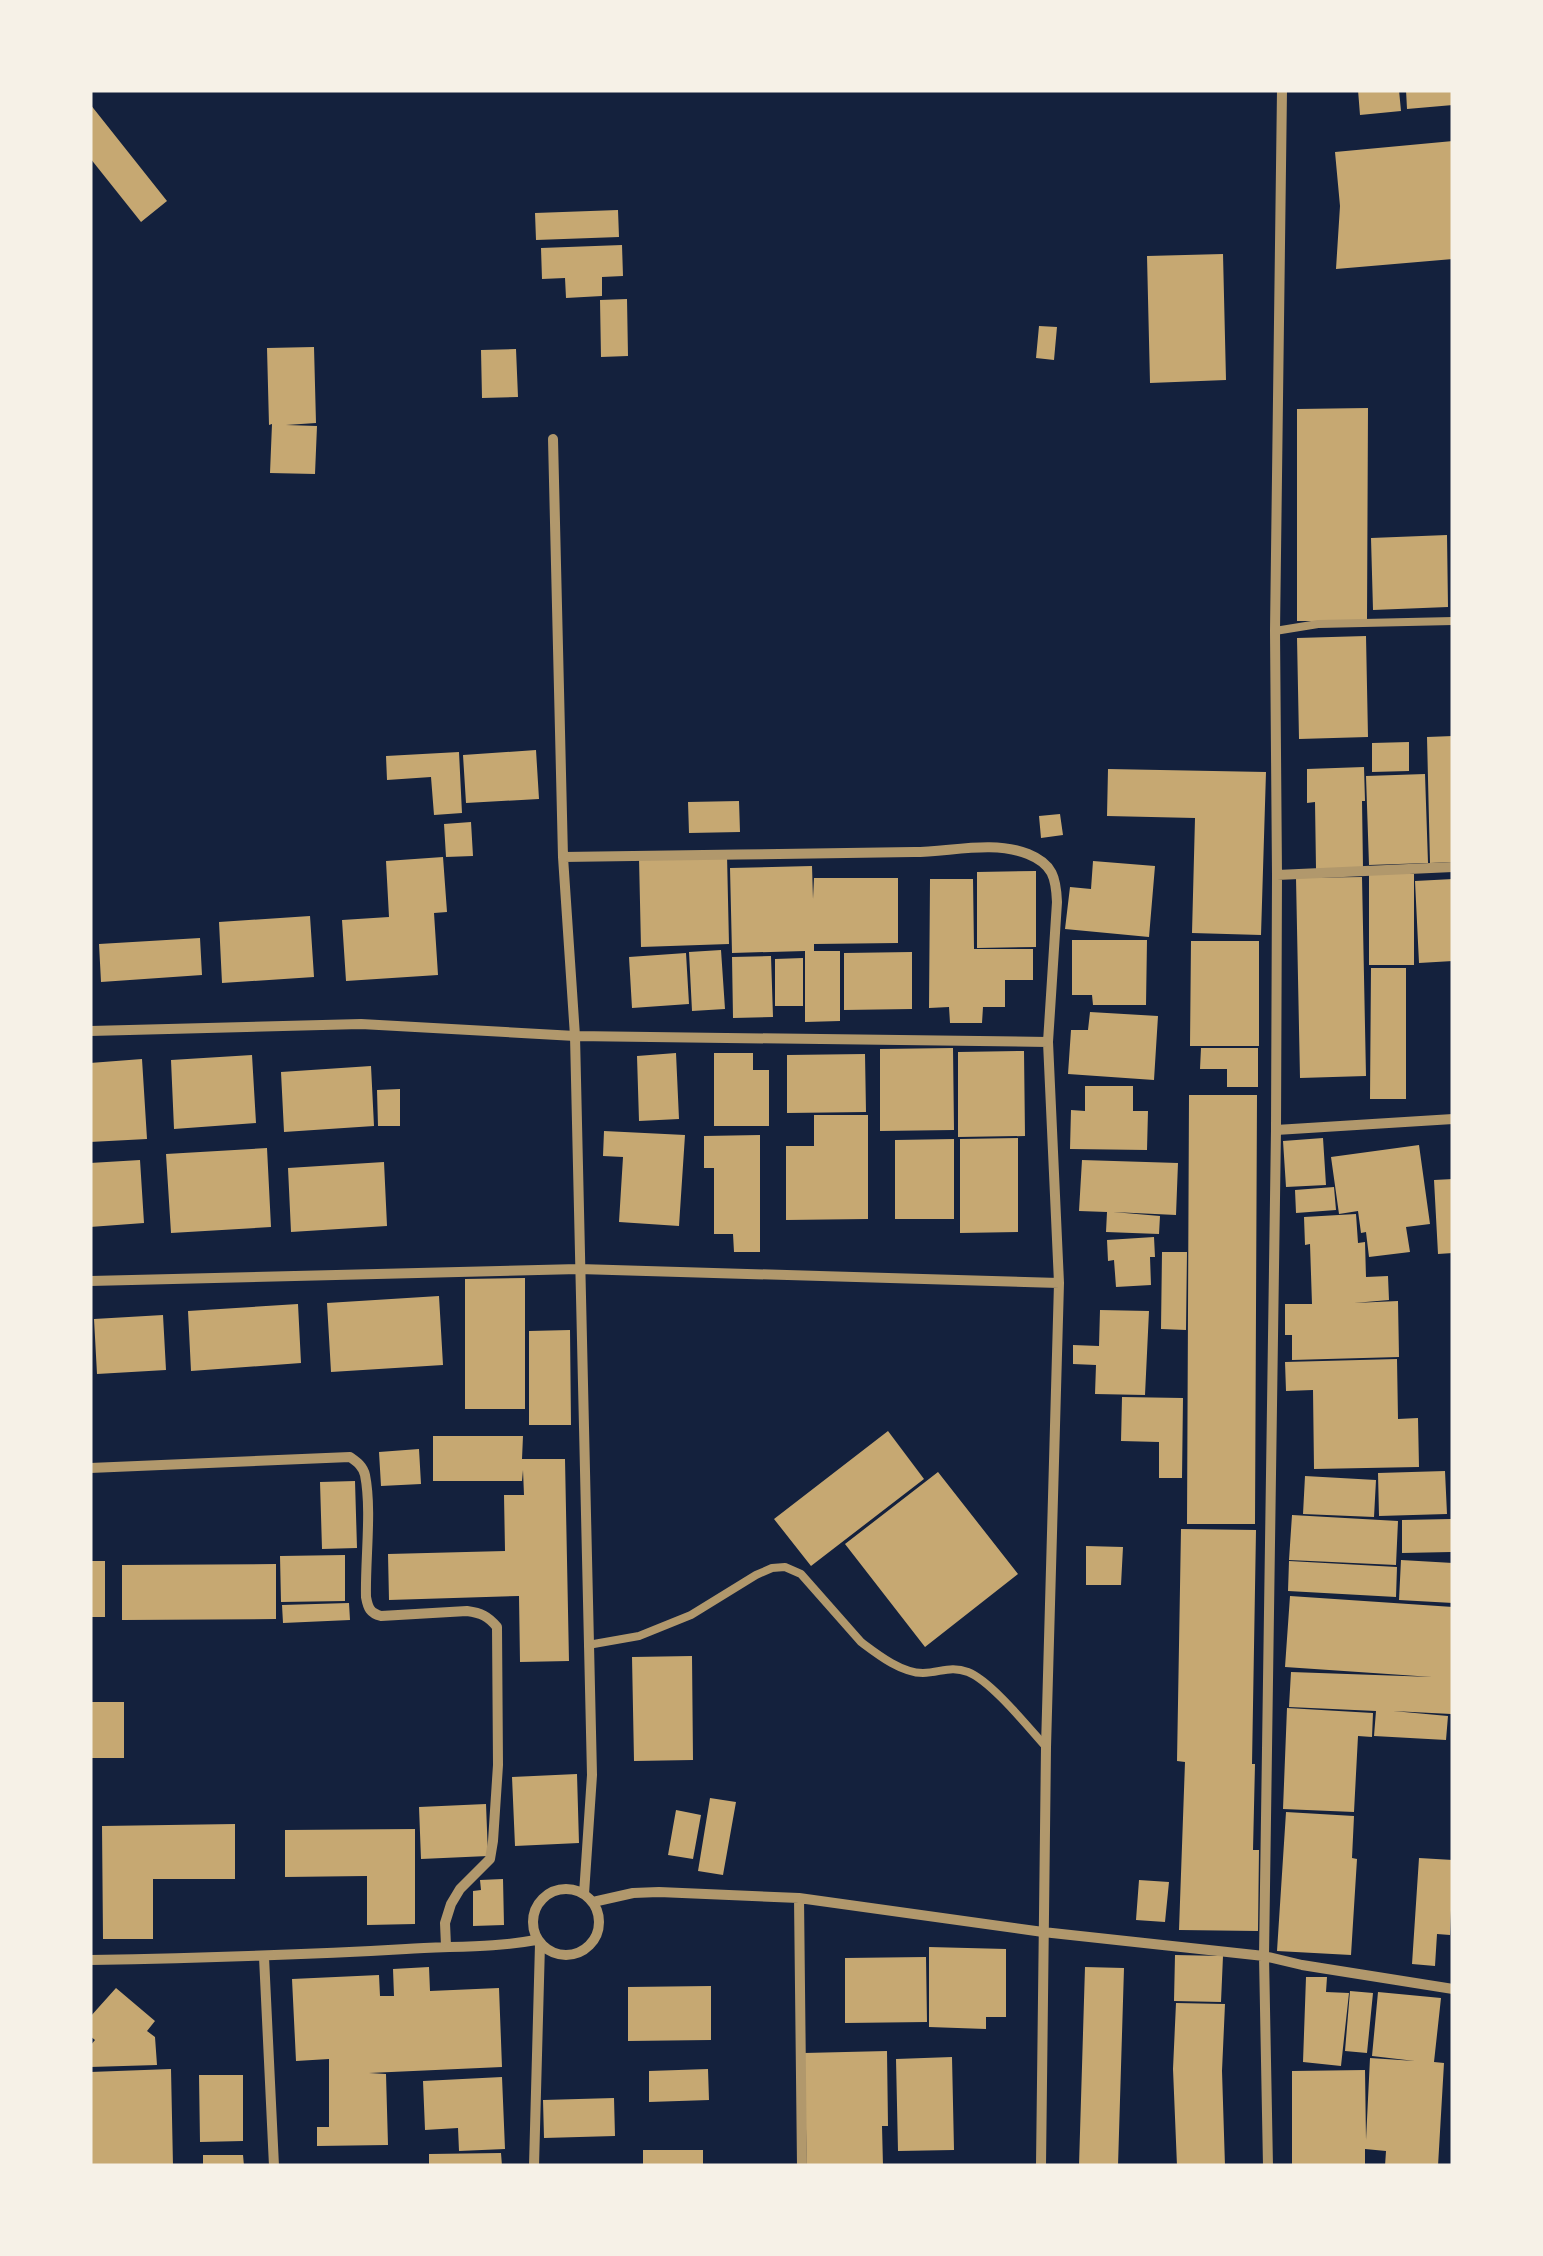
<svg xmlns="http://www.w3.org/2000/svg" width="1543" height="2256" font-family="'Fira Sans',sans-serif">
<rect width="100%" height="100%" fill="#14213d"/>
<!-- building -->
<path fill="#c6a872" d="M1358,90H1399L1401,111L1360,115Z
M1406,90H1453V105L1407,109Z
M90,104L167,201L141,222L90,158Z
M1453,141V259L1336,269L1340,206L1335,152Z
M618,210L619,237L536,240L535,213Z
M622,245L623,276L602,277V296L566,298L565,278L542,279L541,248Z
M1223,254L1226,380L1150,383L1147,256Z
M627,299L628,356L601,357L600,300Z
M1039,326L1057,327L1054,360L1036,358Z
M314,347L316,423L286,425L317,426L315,474L270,473L272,424L269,425L267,348Z
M516,349L518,397L482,398L481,350Z
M1368,408L1367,621H1297V409Z
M1447,535L1448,607L1373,610L1371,538Z
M1366,636L1368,737L1299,739L1297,638Z
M1453,736V862L1430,863L1427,737Z
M1409,742V771L1372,772V743Z
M536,750L539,799L466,803L463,755Z
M459,752L462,813L434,815L431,777L387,780L386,756Z
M1364,767L1365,801H1362L1363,868L1316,869L1315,802L1307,803V769Z
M1108,769L1266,772L1261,935L1192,933L1195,818L1107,816Z
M1425,774L1428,863L1369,865L1366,776Z
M739,801L740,832L689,833L688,802Z
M1060,814L1063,835L1041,838L1039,816Z
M471,822L473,856L446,857L444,824Z
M727,855L729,944L641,947L639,858Z
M443,857L447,912L434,913L438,975L346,981L342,920L389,917L386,861Z
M1093,861L1155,866L1149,937L1065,929L1070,887L1091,889Z
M812,866L813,899L814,878H898V943L814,944V951H840V1021L805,1022V951L732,953L730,868Z
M1036,871V947L977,948V872Z
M1369,874H1414V965H1369Z
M1362,877L1366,1076L1300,1078L1296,878Z
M930,879H973L974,949H1033V980H1005V1007H983L982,1023H950L949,1007L929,1008Z
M1453,879V961L1419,963L1415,881Z
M310,916L314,977L222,983L219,922Z
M200,938L202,975L101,982L99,944Z
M1072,940H1147L1146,1005H1093L1092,995H1072Z
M1191,941H1259V1046H1190Z
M721,950L725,1009L692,1011L689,952Z
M912,952V1009L844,1010V953Z
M686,953L689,1004L632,1008L629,957Z
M771,956L773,1017L733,1018L732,957Z
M803,958V1006H775V959Z
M1371,968H1406V1099H1370Z
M1090,1012L1158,1016L1154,1080L1068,1074L1071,1030H1088Z
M953,1048L954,1130L880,1131V1049Z
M1201,1048H1258V1087H1227V1069H1200Z
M1024,1051L1025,1136L958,1137V1052Z
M676,1053L679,1119L639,1121L637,1056Z
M714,1053H753V1070H769V1126H714Z
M865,1054L866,1112L787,1113V1055Z
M252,1055L256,1123L174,1129L171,1060Z
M142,1059L147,1139L90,1142V1063Z
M371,1066L374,1126L284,1132L281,1072Z
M1085,1086H1133V1111H1148L1147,1150L1070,1149L1071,1110L1085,1111Z
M400,1089V1126H378L377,1090Z
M1189,1095H1257L1255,1524H1187Z
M814,1115H868V1219L786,1220V1146H814Z
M604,1131L685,1135L679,1226L619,1222L623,1157L603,1156Z
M760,1135V1252H734L733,1234H714V1168H704V1136Z
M1018,1138V1232L960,1233V1139Z
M1323,1138L1326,1185L1286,1187L1283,1141Z
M954,1139V1219H895V1140Z
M1419,1145L1430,1224L1406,1227L1410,1252L1369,1257L1366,1232L1361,1233L1358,1211L1339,1214L1331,1157Z
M267,1148L271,1227L171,1233L166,1154Z
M140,1160L144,1223L90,1227V1163Z
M1082,1160L1178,1163L1176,1215L1113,1212L1160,1216L1159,1234L1106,1232L1107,1212L1079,1211Z
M384,1162L387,1226L291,1232L288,1168Z
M1453,1179V1253L1438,1254L1434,1180Z
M1334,1187L1336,1210L1296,1213L1295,1190Z
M1356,1214L1358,1243L1365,1242L1366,1277L1388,1276L1389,1300L1354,1303L1398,1301L1399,1357L1292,1360V1335H1285V1304H1312L1310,1244L1305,1245L1304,1217Z
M1154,1237L1155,1257H1150L1151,1285L1116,1287L1114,1260L1108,1261L1107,1240Z
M1162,1252H1187L1186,1330L1161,1329Z
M525,1278V1409H465V1279Z
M439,1296L443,1365L331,1372L327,1303Z
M298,1304L301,1363L191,1371L188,1311Z
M1100,1310L1149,1311L1145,1395L1095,1394L1096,1365L1073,1364V1345L1099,1346Z
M163,1315L166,1370L97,1374L94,1319Z
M570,1330L571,1425H529V1331Z
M1397,1359L1398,1419L1418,1418L1419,1467L1314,1469L1313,1390L1286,1391L1285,1362Z
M1122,1397L1183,1398L1182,1478H1159V1442L1121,1441Z
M888,1431L924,1479L811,1566L774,1519Z
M433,1436H523L522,1459H565L569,1661L520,1662L519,1596L389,1600L388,1554L505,1551L504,1495H524L523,1470L522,1481H433Z
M419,1449L421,1484L381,1486L379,1452Z
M1445,1471L1447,1514L1379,1516L1378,1473Z
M938,1472L1018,1574L925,1647L845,1544Z
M1305,1476L1376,1480L1374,1517L1303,1514Z
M355,1481L357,1548L322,1549L320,1482Z
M1292,1515L1398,1521L1396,1565L1289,1560Z
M1451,1519V1552L1402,1553V1520Z
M1181,1529L1256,1530L1252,1764H1255L1253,1850H1259L1258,1931L1179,1930L1185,1762L1177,1761Z
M1086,1546L1123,1547L1121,1585H1086Z
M345,1555V1601L281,1602L280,1556Z
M1401,1560L1453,1563V1603L1399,1600Z
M90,1561H105V1617H90Z
M1289,1561L1397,1567L1396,1597L1288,1591Z
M276,1564V1619L122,1620V1565Z
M1290,1596L1453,1607L1451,1714L1393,1711L1448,1716L1446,1740L1374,1736L1376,1711L1289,1707L1291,1672L1432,1677L1285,1667Z
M349,1603L350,1620L283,1623L282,1605Z
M692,1656L693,1760L634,1761L632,1657Z
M90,1702H124V1758H90Z
M1287,1708L1373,1713L1372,1737L1358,1736L1354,1812L1283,1809Z
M577,1774L579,1843L515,1846L512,1777Z
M710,1798L736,1802L723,1875L698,1871Z
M486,1804L488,1856L421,1859L419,1807Z
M676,1810L701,1815L693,1859L668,1855Z
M1286,1812L1354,1816L1352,1858L1357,1859L1351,1955L1277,1951Z
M235,1824V1879H153V1939H103L102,1826Z
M415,1829V1924L367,1925V1876L285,1877V1830Z
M1419,1858L1453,1860L1450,1935L1437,1934L1435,1966L1412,1964Z
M503,1879L504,1925L473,1926V1891L481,1890L480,1880Z
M1139,1880L1169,1882L1165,1922L1136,1920Z
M929,1947L1006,1949V2017H986V2029L929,2027Z
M1175,1955L1223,1956L1221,2002L1174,2001Z
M926,1957L927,2022L845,2023V1958Z
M429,1967L430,1991L499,1988L502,2067L369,2073L386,2074L388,2145L317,2146V2127H329V2059L296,2061L292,1979L379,1975L380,1996H394L393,1969Z
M1085,1967L1124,1968L1118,2166H1079Z
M1306,1977H1327L1326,1992L1349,1993L1341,2066L1303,2062Z
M711,1986V2040L628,2041V1987Z
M116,1988L155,2021L147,2031L155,2037L157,2065L90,2067V2046L95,2040L90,2036V2017Z
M1350,1991L1373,1993L1367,2053L1345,2051Z
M1378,1992L1441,1998L1434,2062L1444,2063L1438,2166H1385L1386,2151L1365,2149V2166H1292V2071L1365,2070L1366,2140L1370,2058L1415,2061L1372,2056Z
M1176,2003L1225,2004L1222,2071L1225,2166H1177L1173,2069Z
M887,2051L888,2126H882L883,2166H807L804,2053Z
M952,2057L954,2150L898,2151L896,2059Z
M171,2069L173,2166H90V2072Z
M708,2069L709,2100L649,2102V2071Z
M199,2075H243V2141L200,2142Z
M502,2077L505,2149L459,2151L458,2128L425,2130L423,2081Z
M614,2098L615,2136L544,2138L543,2100Z
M643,2150H703V2166H643Z
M501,2153L502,2166H429V2154Z
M203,2155H243L244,2166H203Z"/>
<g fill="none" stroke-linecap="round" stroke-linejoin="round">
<!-- service -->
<path stroke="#b1986c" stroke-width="8" d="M1275,631L1318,624L1453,621
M588,1645L639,1636L691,1615L756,1575L772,1568L785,1567L801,1574L861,1642C877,1654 901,1673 923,1673C940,1673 950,1665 968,1672C991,1681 1028,1727 1046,1747"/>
<!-- minor -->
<path stroke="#b1986c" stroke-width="10" d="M553,439L563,857L575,1036L592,1775L584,1894
M563,857C680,855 797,854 914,852C950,852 993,840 1028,854C1053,864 1056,878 1057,902L1048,1042L1059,1283L1046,1747L1041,2166
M1277,875L1453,867
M90,1031L361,1024L575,1036L1048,1042
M1276,1130L1453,1119
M90,1281L579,1269L1059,1283
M90,1468L350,1457C357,1462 363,1466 365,1475C372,1510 365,1560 366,1597C368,1608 370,1613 381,1616L467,1611C481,1613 488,1616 497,1627L498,1765L493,1841L490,1859L460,1889L451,1904L445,1923L446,1946
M533 1922a33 33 0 1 1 66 0a33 33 0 1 1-66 0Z
M799,1898L802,2166
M593,1902L633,1893L659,1892L799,1898L1043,1932L1264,1956L1302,1965L1453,1989
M264,1957L274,2166
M90,1960C195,1958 300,1955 406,1949C449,1946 493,1948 536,1940
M534,2166L540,1944
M1268,2166L1264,1956L1276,1130L1277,875L1275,631L1282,90"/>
</g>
<!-- border -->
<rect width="1543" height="2256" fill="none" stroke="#f6f1e7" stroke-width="185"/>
</svg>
